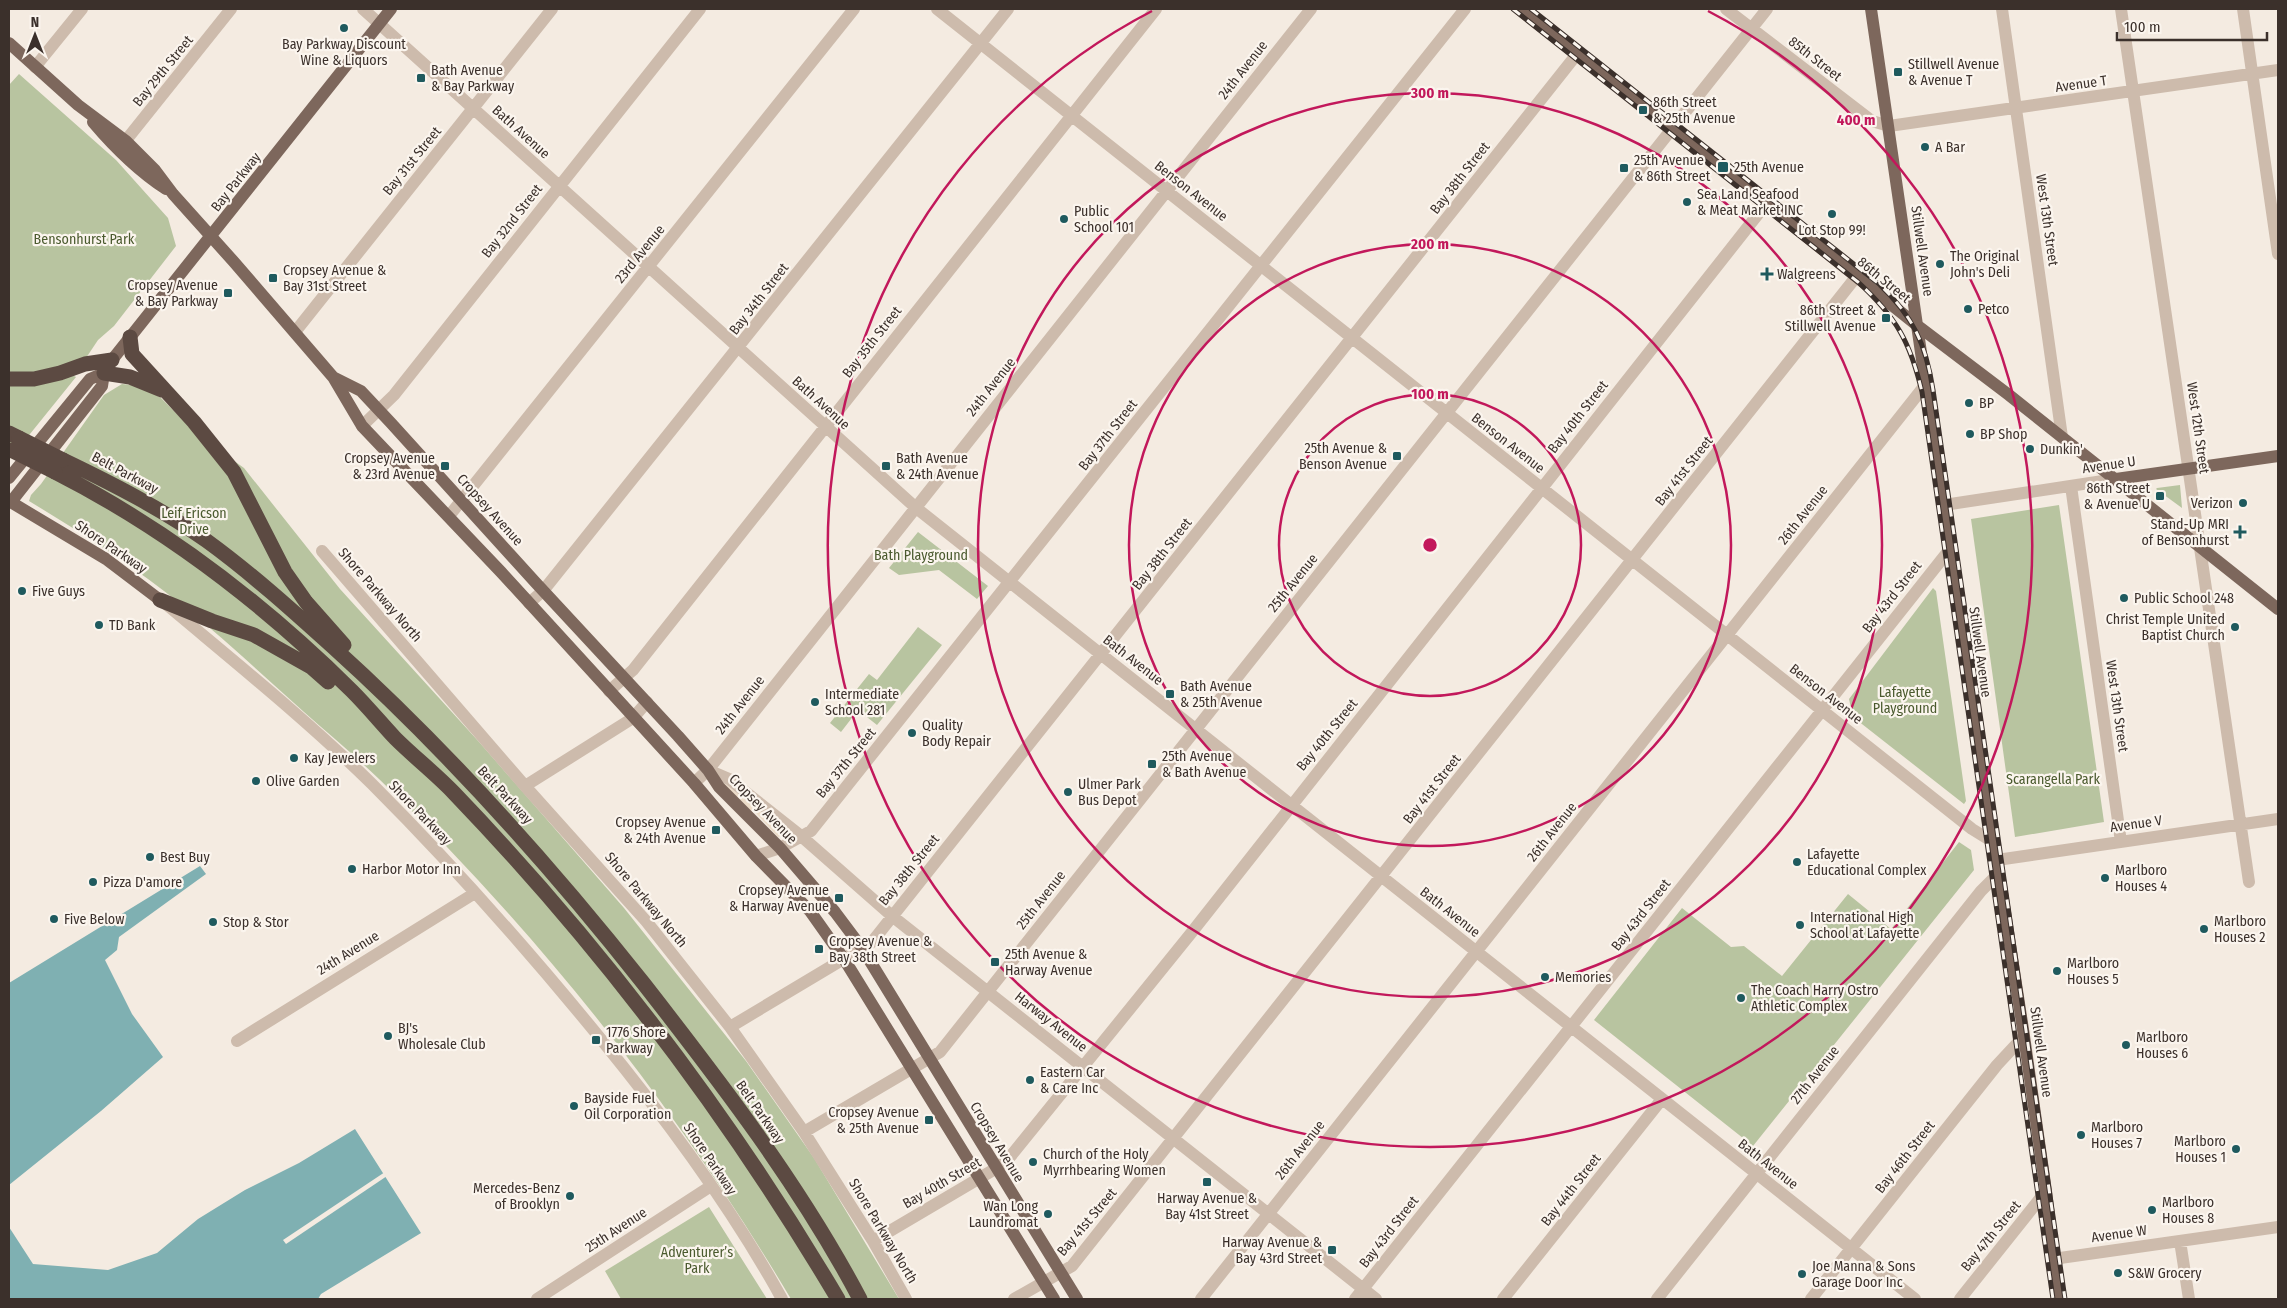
<svg xmlns="http://www.w3.org/2000/svg" width="2287" height="1308" font-family="'Fira Sans Condensed',sans-serif">
<rect width="100%" height="100%" fill="#f4ebe1"/>
<!-- green -->
<path fill="#b8c4a0" d="M19,74L116,160L168,218L176,246L114,326L98,340L74,376L76,377L9,460V85Z
M122,384L141,386L161,398L197,434L244,468L340,589L480,743L624,908L746,1061L814,1158L899,1299H791C678,1109 539,933 379,779C355,756 329,734 304,712C258,671 213,628 164,591C121,558 75,529 29,501L31,495L41,484L104,395Z
M2180,485L2182,508L2156,489L2157,488Z
M2059,505L2104,822L2015,837L1971,519Z
M918,532L988,586L977,599L939,570L899,575L889,568Z
M1933,588L1936,591L1966,801L1964,804L1853,717L1849,699Z
M918,627L942,645L877,725L858,710L841,732L830,723L869,674L877,680Z
M1959,842L1971,850L1974,870L1753,1146L1594,1020L1682,908L1731,947L1744,946L1782,976L1848,894L1891,929Z
M709,1207L767,1299H621L605,1271Z"/>
<!-- plaza -->
<path fill="#ecdcc8" d="M719,779L788,833L778,837L755,812H748Z"/>
<!-- water -->
<path fill="#7fb0b2" d="M200,866L206,874L119,937L117,950L105,960L132,1014L163,1057L101,1111L9,1185V983Z
M355,1129L421,1233L321,1294L318,1299H9V1227L33,1264L108,1270L157,1253L198,1219L245,1190L299,1163Z"/>
<!-- pier -->
<path fill="#f4ebe1" d="M385,1172L387,1176L286,1244L283,1240Z"/>
<g fill="none" stroke-linecap="round" stroke-linejoin="round">
<!-- minor -->
<path stroke="#cdbbac" stroke-width="12" d="M363,9L915,507L1915,1299
M937,9L1972,829L1993,842
M1726,9L1872,121L1889,126L2278,70
M2002,9L2062,437
M2121,9L2249,882
M2243,9L2278,254
M35,67L82,9
M119,149L231,9
M295,332L552,9
M362,426L394,395L700,9
M2071,486L2121,842
M1944,505L2116,479
M449,516L854,9
M322,551L525,786L646,921L730,1027L804,1132L873,1241L906,1299
M529,603L543,591L1008,9
M167,605C236,663 307,720 372,784C452,864 528,950 600,1038C667,1120 731,1206 782,1299
M609,691L633,670L1156,9
M708,770L729,779L801,836L892,916L1376,1299
M694,783L708,770L1311,9
M525,786L633,718L647,702
M756,856L780,848L811,831L1465,9
M1997,860L2278,819
M730,1027L872,942L1577,54
M237,1041L475,893
M804,1132L940,1052L1767,9
M873,1241L995,1169L1010,1157L1192,932L1766,204
M2180,1241L2189,1299
M2053,1259L2278,1227
M537,1299L711,1186
M1014,1299L1072,1266L1856,277
M1201,1299L1926,384
M1355,1299L1950,549
M1503,1299L1662,1099
M1657,1299L1981,891L1999,873
M1811,1299L1997,1065L2024,1036
M1960,1299L2046,1191"/>
<!-- major -->
<path stroke="#7d675c" stroke-width="12" d="M1519,9L1672,129L1918,326L2009,395L2278,609
M1871,9L1989,820L1997,860L2024,1036L2046,1191L2059,1299
M9,43L78,105L126,141L155,170L173,194L234,262L333,377L362,426L501,572L694,783L756,856L810,911L844,959L1054,1299
M93,122C115,148 137,170 166,189
M333,377L361,391L391,423L536,583L678,736L708,770L719,787L780,848L835,912L862,948L1077,1299
M9,478L90,379L104,373
M2116,479L2278,456
M9,501L106,559L160,600
M11,502L102,386L104,373L112,360L391,9"/>
<!-- highway -->
<path stroke="#5c4a42" stroke-width="15" d="M130,337L132,354L194,422L234,472L285,572L306,602L344,645
M104,373L130,377L162,390
M9,379H34L60,373L85,364L112,360
M9,433L19,438
M63,460C113,484 162,509 207,541C251,573 292,610 333,647C447,750 549,864 644,984C722,1084 801,1187 860,1299
M55,472C165,528 264,604 352,691C367,706 381,723 395,738C414,757 436,774 454,793C601,946 730,1117 838,1299
M160,600L212,621L254,635L311,667L328,682"/>
<defs>
<path id="rail" d="M1513,9L1858,282C1896,317 1910,341 1922,392L2053,1299
M1531,9L1879,284C1913,316 1926,344 1933,390L2065,1299"/>
</defs>
<!-- rail casing -->
<use href="#rail" stroke="#3b302b" stroke-width="5"/>
<!-- rail -->
<use href="#rail" stroke="#fbf5ee" stroke-width="3" stroke-dasharray="9" stroke-linecap="butt"/>
<!-- highway-bridge -->
<path stroke="#5c4a42" stroke-width="15" d="M19,438L63,460
M11,450L55,472"/>
</g>
<!-- distance rings -->
<g fill="none" stroke="#c2185b" stroke-width="2.5">
<circle cx="1430" cy="545" r="151"/>
<circle cx="1430" cy="545" r="301"/>
<circle cx="1430" cy="545" r="452"/>
<path d="M1708 11A602 602 0 1 1 1152 11"/>
</g>
<!-- markers -->
<g fill="#1f5a5e" stroke="#fbf5ee" stroke-width="2">
<circle cx="344" cy="28" r="5"/>
<rect x="1893" y="67" width="10" height="10" rx="2.5"/>
<rect x="416" y="73" width="10" height="10" rx="2.5"/>
<rect x="1638" y="105" width="10" height="10" rx="2.5"/>
<circle cx="1925" cy="147" r="5"/>
<rect x="1717" y="161" width="12" height="12" rx="2.5"/>
<rect x="1619" y="163" width="10" height="10" rx="2.5"/>
<circle cx="1687" cy="202" r="5"/>
<circle cx="1832" cy="214" r="5"/>
<circle cx="1064" cy="219" r="5"/>
<circle cx="1940" cy="264" r="5"/>
<path d="M1764.5 266.5h5v5h5v5h-5v5h-5v-5h-5v-5h5z"/>
<rect x="268" y="273" width="10" height="10" rx="2.5"/>
<rect x="223" y="288" width="10" height="10" rx="2.5"/>
<circle cx="1968" cy="309" r="5"/>
<rect x="1881" y="313" width="10" height="10" rx="2.5"/>
<circle cx="1969" cy="403" r="5"/>
<circle cx="1970" cy="434" r="5"/>
<circle cx="2030" cy="449" r="5"/>
<rect x="1392" y="451" width="10" height="10" rx="2.5"/>
<rect x="440" y="461" width="10" height="10" rx="2.5"/>
<rect x="881" y="461" width="10" height="10" rx="2.5"/>
<rect x="2155" y="491" width="10" height="10" rx="2.5"/>
<circle cx="2243" cy="503" r="5"/>
<path d="M2237.5 524.5h5v5h5v5h-5v5h-5v-5h-5v-5h5z"/>
<circle cx="22" cy="591" r="5"/>
<circle cx="2124" cy="598" r="5"/>
<circle cx="99" cy="625" r="5"/>
<circle cx="2235" cy="627" r="5"/>
<rect x="1165" y="689" width="10" height="10" rx="2.5"/>
<circle cx="815" cy="702" r="5"/>
<circle cx="912" cy="733" r="5"/>
<circle cx="294" cy="758" r="5"/>
<rect x="1147" y="759" width="10" height="10" rx="2.5"/>
<circle cx="256" cy="781" r="5"/>
<circle cx="1068" cy="792" r="5"/>
<rect x="711" y="825" width="10" height="10" rx="2.5"/>
<circle cx="150" cy="857" r="5"/>
<circle cx="1797" cy="862" r="5"/>
<circle cx="352" cy="869" r="5"/>
<circle cx="2105" cy="878" r="5"/>
<circle cx="93" cy="882" r="5"/>
<rect x="834" y="893" width="10" height="10" rx="2.5"/>
<circle cx="54" cy="919" r="5"/>
<circle cx="213" cy="922" r="5"/>
<circle cx="1800" cy="925" r="5"/>
<circle cx="2204" cy="929" r="5"/>
<rect x="814" y="944" width="10" height="10" rx="2.5"/>
<rect x="990" y="957" width="10" height="10" rx="2.5"/>
<circle cx="2057" cy="971" r="5"/>
<circle cx="1545" cy="977" r="5"/>
<circle cx="1741" cy="998" r="5"/>
<circle cx="388" cy="1036" r="5"/>
<rect x="591" y="1035" width="10" height="10" rx="2.5"/>
<circle cx="2126" cy="1045" r="5"/>
<circle cx="1030" cy="1080" r="5"/>
<circle cx="574" cy="1106" r="5"/>
<rect x="924" y="1115" width="10" height="10" rx="2.5"/>
<circle cx="2081" cy="1135" r="5"/>
<circle cx="2236" cy="1149" r="5"/>
<circle cx="1033" cy="1162" r="5"/>
<rect x="1202" y="1177" width="10" height="10" rx="2.5"/>
<circle cx="570" cy="1196" r="5"/>
<circle cx="2152" cy="1210" r="5"/>
<circle cx="1048" cy="1214" r="5"/>
<rect x="1327" y="1245" width="10" height="10" rx="2.5"/>
<circle cx="2118" cy="1273" r="5"/>
<circle cx="1802" cy="1274" r="5"/>
</g>
<g text-anchor="middle" dominant-baseline="central" stroke-width="4.5" stroke-linejoin="round" paint-order="stroke">
<!-- poi labels -->
<g font-size="14" fill="#3b302b" stroke="#fbf5ee" text-anchor="start">
<text x="344" y="44" text-anchor="middle">Bay Parkway Discount<tspan x="344" dy="16">Wine &amp; Liquors</tspan></text>
<text x="1908" y="64">Stillwell Avenue<tspan x="1908" dy="16">&amp; Avenue T</tspan></text>
<text x="431" y="70">Bath Avenue<tspan x="431" dy="16">&amp; Bay Parkway</tspan></text>
<text x="1653" y="102">86th Street<tspan x="1653" dy="16">&amp; 25th Avenue</tspan></text>
<text x="1935" y="147">A Bar</text>
<text x="1634" y="160">25th Avenue<tspan x="1634" dy="16">&amp; 86th Street</tspan></text>
<text x="1734" y="167">25th Avenue</text>
<text x="1697" y="194">Sea Land Seafood<tspan x="1697" dy="16">&amp; Meat Market INC</tspan></text>
<text x="1074" y="211">Public<tspan x="1074" dy="16">School 101</tspan></text>
<text x="1832" y="230" text-anchor="middle">Lot Stop 99!</text>
<text x="1950" y="256">The Original<tspan x="1950" dy="16">John's Deli</tspan></text>
<text x="283" y="270">Cropsey Avenue &amp;<tspan x="283" dy="16">Bay 31st Street</tspan></text>
<text x="1777" y="274">Walgreens</text>
<text x="218" y="285" text-anchor="end">Cropsey Avenue<tspan x="218" dy="16">&amp; Bay Parkway</tspan></text>
<text x="1978" y="309">Petco</text>
<text x="1876" y="310" text-anchor="end">86th Street &amp;<tspan x="1876" dy="16">Stillwell Avenue</tspan></text>
<text x="1979" y="403">BP</text>
<text x="1980" y="434">BP Shop</text>
<text x="1387" y="448" text-anchor="end">25th Avenue &amp;<tspan x="1387" dy="16">Benson Avenue</tspan></text>
<text x="2040" y="449">Dunkin'</text>
<text x="435" y="458" text-anchor="end">Cropsey Avenue<tspan x="435" dy="16">&amp; 23rd Avenue</tspan></text>
<text x="896" y="458">Bath Avenue<tspan x="896" dy="16">&amp; 24th Avenue</tspan></text>
<text x="2150" y="488" text-anchor="end">86th Street<tspan x="2150" dy="16">&amp; Avenue U</tspan></text>
<text x="2233" y="503" text-anchor="end">Verizon</text>
<text x="2229" y="524" text-anchor="end">Stand-Up MRI<tspan x="2229" dy="16">of Bensonhurst</tspan></text>
<text x="32" y="591">Five Guys</text>
<text x="2134" y="598">Public School 248</text>
<text x="2225" y="619" text-anchor="end">Christ Temple United<tspan x="2225" dy="16">Baptist Church</tspan></text>
<text x="109" y="625">TD Bank</text>
<text x="1180" y="686">Bath Avenue<tspan x="1180" dy="16">&amp; 25th Avenue</tspan></text>
<text x="825" y="694">Intermediate<tspan x="825" dy="16">School 281</tspan></text>
<text x="922" y="725">Quality<tspan x="922" dy="16">Body Repair</tspan></text>
<text x="1162" y="756">25th Avenue<tspan x="1162" dy="16">&amp; Bath Avenue</tspan></text>
<text x="304" y="758">Kay Jewelers</text>
<text x="266" y="781">Olive Garden</text>
<text x="1078" y="784">Ulmer Park<tspan x="1078" dy="16">Bus Depot</tspan></text>
<text x="706" y="822" text-anchor="end">Cropsey Avenue<tspan x="706" dy="16">&amp; 24th Avenue</tspan></text>
<text x="1807" y="854">Lafayette<tspan x="1807" dy="16">Educational Complex</tspan></text>
<text x="160" y="857">Best Buy</text>
<text x="362" y="869">Harbor Motor Inn</text>
<text x="2115" y="870">Marlboro<tspan x="2115" dy="16">Houses 4</tspan></text>
<text x="103" y="882">Pizza D'amore</text>
<text x="829" y="890" text-anchor="end">Cropsey Avenue<tspan x="829" dy="16">&amp; Harway Avenue</tspan></text>
<text x="1810" y="917">International High<tspan x="1810" dy="16">School at Lafayette</tspan></text>
<text x="64" y="919">Five Below</text>
<text x="2214" y="921">Marlboro<tspan x="2214" dy="16">Houses 2</tspan></text>
<text x="223" y="922">Stop &amp; Stor</text>
<text x="829" y="941">Cropsey Avenue &amp;<tspan x="829" dy="16">Bay 38th Street</tspan></text>
<text x="1005" y="954">25th Avenue &amp;<tspan x="1005" dy="16">Harway Avenue</tspan></text>
<text x="2067" y="963">Marlboro<tspan x="2067" dy="16">Houses 5</tspan></text>
<text x="1555" y="977">Memories</text>
<text x="1751" y="990">The Coach Harry Ostro<tspan x="1751" dy="16">Athletic Complex</tspan></text>
<text x="398" y="1028">BJ's<tspan x="398" dy="16">Wholesale Club</tspan></text>
<text x="606" y="1032">1776 Shore<tspan x="606" dy="16">Parkway</tspan></text>
<text x="2136" y="1037">Marlboro<tspan x="2136" dy="16">Houses 6</tspan></text>
<text x="1040" y="1072">Eastern Car<tspan x="1040" dy="16">&amp; Care Inc</tspan></text>
<text x="584" y="1098">Bayside Fuel<tspan x="584" dy="16">Oil Corporation</tspan></text>
<text x="919" y="1112" text-anchor="end">Cropsey Avenue<tspan x="919" dy="16">&amp; 25th Avenue</tspan></text>
<text x="2091" y="1127">Marlboro<tspan x="2091" dy="16">Houses 7</tspan></text>
<text x="2226" y="1141" text-anchor="end">Marlboro<tspan x="2226" dy="16">Houses 1</tspan></text>
<text x="1043" y="1154">Church of the Holy<tspan x="1043" dy="16">Myrrhbearing Women</tspan></text>
<text x="560" y="1188" text-anchor="end">Mercedes-Benz<tspan x="560" dy="16">of Brooklyn</tspan></text>
<text x="1207" y="1198" text-anchor="middle">Harway Avenue &amp;<tspan x="1207" dy="16">Bay 41st Street</tspan></text>
<text x="2162" y="1202">Marlboro<tspan x="2162" dy="16">Houses 8</tspan></text>
<text x="1038" y="1206" text-anchor="end">Wan Long<tspan x="1038" dy="16">Laundromat</tspan></text>
<text x="1322" y="1242" text-anchor="end">Harway Avenue &amp;<tspan x="1322" dy="16">Bay 43rd Street</tspan></text>
<text x="1812" y="1266">Joe Manna &amp; Sons<tspan x="1812" dy="16">Garage Door Inc</tspan></text>
<text x="2128" y="1273">S&amp;W Grocery</text>
</g>
<!-- street labels -->
<g font-size="14" fill="#3b302b" stroke="#fbf5ee">
<text transform="translate(1815 59) rotate(38)">85th Street</text>
<text transform="translate(1243 70) rotate(-52)">24th Avenue</text>
<text transform="translate(163 71) rotate(-51)">Bay 29th Street</text>
<text transform="translate(2081 84) rotate(-8)">Avenue T</text>
<text transform="translate(521 132) rotate(42)">Bath Avenue</text>
<text transform="translate(412 161) rotate(-51)">Bay 31st Street</text>
<text transform="translate(1460 178) rotate(-52)">Bay 38th Street</text>
<text transform="translate(236 182) rotate(-52)">Bay Parkway</text>
<text transform="translate(1191 191) rotate(38)">Benson Avenue</text>
<text transform="translate(2047 220) rotate(82)">West 13th Street</text>
<text transform="translate(512 221) rotate(-52)">Bay 32nd Street</text>
<text transform="translate(1922 251) rotate(82)">Stillwell Avenue</text>
<text transform="translate(640 254) rotate(-51)">23rd Avenue</text>
<text transform="translate(1884 280) rotate(39)">86th Street</text>
<text transform="translate(759 299) rotate(-52)">Bay 34th Street</text>
<text transform="translate(872 342) rotate(-52)">Bay 35th Street</text>
<text transform="translate(991 387) rotate(-52)">24th Avenue</text>
<text transform="translate(821 403) rotate(42)">Bath Avenue</text>
<text transform="translate(1578 417) rotate(-52)">Bay 40th Street</text>
<text transform="translate(2198 428) rotate(82)">West 12th Street</text>
<text transform="translate(1108 435) rotate(-52)">Bay 37th Street</text>
<text transform="translate(1508 443) rotate(38)">Benson Avenue</text>
<text transform="translate(2109 465) rotate(-8)">Avenue U</text>
<text transform="translate(1684 471) rotate(-52)">Bay 41st Street</text>
<text transform="translate(125 473) rotate(28)">Belt Parkway</text>
<text transform="translate(490 510) rotate(48)">Cropsey Avenue</text>
<text transform="translate(1803 515) rotate(-52)">26th Avenue</text>
<text transform="translate(111 547) rotate(34)">Shore Parkway</text>
<text transform="translate(1162 554) rotate(-52)">Bay 38th Street</text>
<text transform="translate(1293 583) rotate(-51)">25th Avenue</text>
<text transform="translate(380 595) rotate(49)">Shore Parkway North</text>
<text transform="translate(1892 597) rotate(-52)">Bay 43rd Street</text>
<text transform="translate(1980 652) rotate(82)">Stillwell Avenue</text>
<text transform="translate(1133 660) rotate(38)">Bath Avenue</text>
<text transform="translate(1826 694) rotate(38)">Benson Avenue</text>
<text transform="translate(740 705) rotate(-52)">24th Avenue</text>
<text transform="translate(2117 706) rotate(82)">West 13th Street</text>
<text transform="translate(1327 735) rotate(-51)">Bay 40th Street</text>
<text transform="translate(846 763) rotate(-51)">Bay 37th Street</text>
<text transform="translate(1432 789) rotate(-52)">Bay 41st Street</text>
<text transform="translate(505 795) rotate(47)">Belt Parkway</text>
<text transform="translate(763 809) rotate(46)">Cropsey Avenue</text>
<text transform="translate(420 813) rotate(46)">Shore Parkway</text>
<text transform="translate(2136 824) rotate(-8)">Avenue V</text>
<text transform="translate(1552 832) rotate(-52)">26th Avenue</text>
<text transform="translate(909 870) rotate(-51)">Bay 38th Street</text>
<text transform="translate(646 900) rotate(50)">Shore Parkway North</text>
<text transform="translate(1041 900) rotate(-52)">25th Avenue</text>
<text transform="translate(1450 912) rotate(38)">Bath Avenue</text>
<text transform="translate(1641 915) rotate(-52)">Bay 43rd Street</text>
<text transform="translate(348 953) rotate(-32)">24th Avenue</text>
<text transform="translate(1051 1022) rotate(38)">Harway Avenue</text>
<text transform="translate(2041 1052) rotate(82)">Stillwell Avenue</text>
<text transform="translate(1815 1075) rotate(-52)">27th Avenue</text>
<text transform="translate(760 1112) rotate(55)">Belt Parkway</text>
<text transform="translate(997 1142) rotate(59)">Cropsey Avenue</text>
<text transform="translate(1300 1150) rotate(-52)">26th Avenue</text>
<text transform="translate(1905 1157) rotate(-52)">Bay 46th Street</text>
<text transform="translate(710 1159) rotate(56)">Shore Parkway</text>
<text transform="translate(1768 1164) rotate(38)">Bath Avenue</text>
<text transform="translate(942 1183) rotate(-30)">Bay 40th Street</text>
<text transform="translate(1571 1190) rotate(-52)">Bay 44th Street</text>
<text transform="translate(1087 1222) rotate(-50)">Bay 41st Street</text>
<text transform="translate(616 1230) rotate(-33)">25th Avenue</text>
<text transform="translate(883 1231) rotate(59)">Shore Parkway North</text>
<text transform="translate(1389 1232) rotate(-52)">Bay 43rd Street</text>
<text transform="translate(2119 1234) rotate(-8)">Avenue W</text>
<text transform="translate(1991 1236) rotate(-51)">Bay 47th Street</text>
</g>
<!-- park labels -->
<g font-size="14" fill="#4a5a2e" stroke="#fbf5ee">
<text x="84" y="239">Bensonhurst Park</text>
<text x="194" y="513">Leif Ericson<tspan x="194" dy="16">Drive</tspan></text>
<text x="921" y="555">Bath Playground</text>
<text x="1905" y="692">Lafayette<tspan x="1905" dy="16">Playground</tspan></text>
<text x="2053" y="779">Scarangella Park</text>
<text x="697" y="1252">Adventurer’s<tspan x="697" dy="16">Park</tspan></text>
</g>
</g>
<circle cx="1430" cy="545" r="8" fill="#c2185b" stroke="#fbf5ee" stroke-width="2.5"/>
<g font-size="15" text-anchor="middle" font-weight="bold" fill="#c2185b" stroke="#fbf5ee" stroke-width="4.5" stroke-linejoin="round" paint-order="stroke">
<text x="1430" y="98">300 m</text>
<text x="1856" y="125">400 m</text>
<text x="1430" y="249">200 m</text>
<text x="1430" y="399">100 m</text>
</g>
<!-- border -->
<rect width="2287" height="1308" fill="none" stroke="#3b302b" stroke-width="20"/>
<!-- north arrow -->
<g transform="translate(35 35)" stroke="#fbf5ee" stroke-width="4" paint-order="stroke">
<path d="M0-4L9 19L0 12L-9 19Z" fill="#3b302b"/>
<text y="-8" font-size="14" font-weight="bold" text-anchor="middle" fill="#3b302b">N</text>
</g>
<!-- scale -->
<path d="M2117 32v8h150v-8" fill="none" stroke="#3b302b" stroke-width="2.5"/>
<text x="2124" y="32" font-size="15" fill="#3b302b" stroke="#fbf5ee" stroke-width="4" paint-order="stroke">100 m</text>
</svg>
